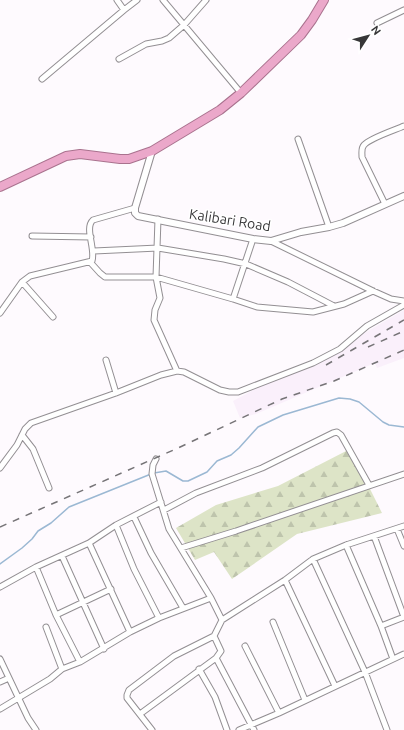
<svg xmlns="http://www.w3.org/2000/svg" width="404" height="730" font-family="Ubuntu,sans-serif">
<defs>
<pattern id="forest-firs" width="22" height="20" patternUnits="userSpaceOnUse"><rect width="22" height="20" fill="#dde4c7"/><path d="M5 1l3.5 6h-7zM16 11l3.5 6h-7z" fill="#bec4ac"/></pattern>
</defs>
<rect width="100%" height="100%" fill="#fefafe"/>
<!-- built -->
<path fill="#faf0fb" d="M404,310V358L377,368L375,363L256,414L240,418L233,401L259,387L341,352L351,341Z"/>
<!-- forest -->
<path fill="url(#forest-firs)" d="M350,449L382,513L297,534L232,579L214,552L195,560L176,528L216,505L278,486Z"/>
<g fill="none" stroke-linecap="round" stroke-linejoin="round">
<!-- stream -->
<path stroke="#9bb8d3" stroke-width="1.5" d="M154,473L166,471L183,481H188L207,472L217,461L231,455L239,448L258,427L283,415L339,398L350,399L359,402L383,422L389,425L404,427
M0,564L22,548L32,539L38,531L51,523L69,507L151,474"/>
<defs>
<path id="minor" d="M117,0L124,10L137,0
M163,0L241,93
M377,23L404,10
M119,59L146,44L162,41L169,38L184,25L206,0
M42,79L124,10
M298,139L329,227
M385,204L362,157C362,152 361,148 364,145C370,138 395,130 404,126
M158,219L156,277L160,298L155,310L154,320L177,371
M32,236L91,237
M271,241L373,291L391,299L404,301
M94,251L158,248L224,259L246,264L288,282L334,306
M90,262L100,273L105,277H156L233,299L253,239
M22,282L53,317
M233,299L257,307L313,312L344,304L373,291
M0,313L22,282L30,276L92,261C96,249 84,228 93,220L135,208
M106,360L116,393
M22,435L33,449L49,488
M0,468L17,445L25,429L31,423L116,393L161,375L177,371L184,372L220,390L229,392H238L313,363L340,349L367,326L404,305
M164,510L196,493L262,468L333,433L337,432L341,435L369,485
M134,517L151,553L183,608
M116,525L134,569L159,618
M397,529L404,546
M374,536L404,617
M89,543L130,632
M346,545L381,626
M181,548L236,531L404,474
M62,556L104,649
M313,559L365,672L387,730
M36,567L56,615L80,662
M285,580L335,686
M0,587L36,567L89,543L116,525L161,502
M56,615L111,589
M222,620L285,580L313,559L346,545L404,526
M273,622L305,700
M46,627L62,669
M245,646L279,713
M216,658L254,730
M0,659L28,718L36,730
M393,659L381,626L404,617
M199,669L215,697L227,730
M0,682L9,678
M0,709L50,679L62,669L80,662L130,632L159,618L211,598
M140,714L216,658L221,651L214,636L222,620L211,598L169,529L152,474L153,465L156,459
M152,730L127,698V695L129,690L174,656L214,636
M239,730L279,713L404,654"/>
<path id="tertiary" d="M152,151L135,208V213L138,216L253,239L271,241L301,232L329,227L343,223L404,196"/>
<path id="trunk" d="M0,187L66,156L80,154L120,159H129L152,151L220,110L241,93L301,35L312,20L324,0"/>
</defs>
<!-- minor casing -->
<use href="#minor" stroke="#938f93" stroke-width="7"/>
<!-- tertiary casing -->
<use href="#tertiary" stroke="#938f93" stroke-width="8"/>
<!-- trunk casing -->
<use href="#trunk" stroke="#a9728e" stroke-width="10"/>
<!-- minor -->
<use href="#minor" stroke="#fff" stroke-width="5"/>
<!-- tertiary -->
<use href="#tertiary" stroke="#fff" stroke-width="6"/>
<!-- trunk -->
<use href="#trunk" stroke="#eba8ca" stroke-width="8"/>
<!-- rail -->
<path stroke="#767477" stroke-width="1.5" stroke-dasharray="7 7" stroke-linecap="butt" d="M368,347L404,331
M326,365L404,320
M0,527L178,448L282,399L334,381L404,350"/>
</g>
<g text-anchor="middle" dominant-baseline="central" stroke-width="3" stroke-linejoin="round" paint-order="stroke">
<!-- street labels -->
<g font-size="14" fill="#373638" stroke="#fff">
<text transform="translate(230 220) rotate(9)">Kalibari Road</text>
</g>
</g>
<!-- north arrow -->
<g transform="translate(368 36) rotate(54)" stroke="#ffffff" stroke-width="3" paint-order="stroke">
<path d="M0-3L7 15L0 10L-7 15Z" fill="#373638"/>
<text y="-6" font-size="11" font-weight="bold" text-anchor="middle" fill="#373638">N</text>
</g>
</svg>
